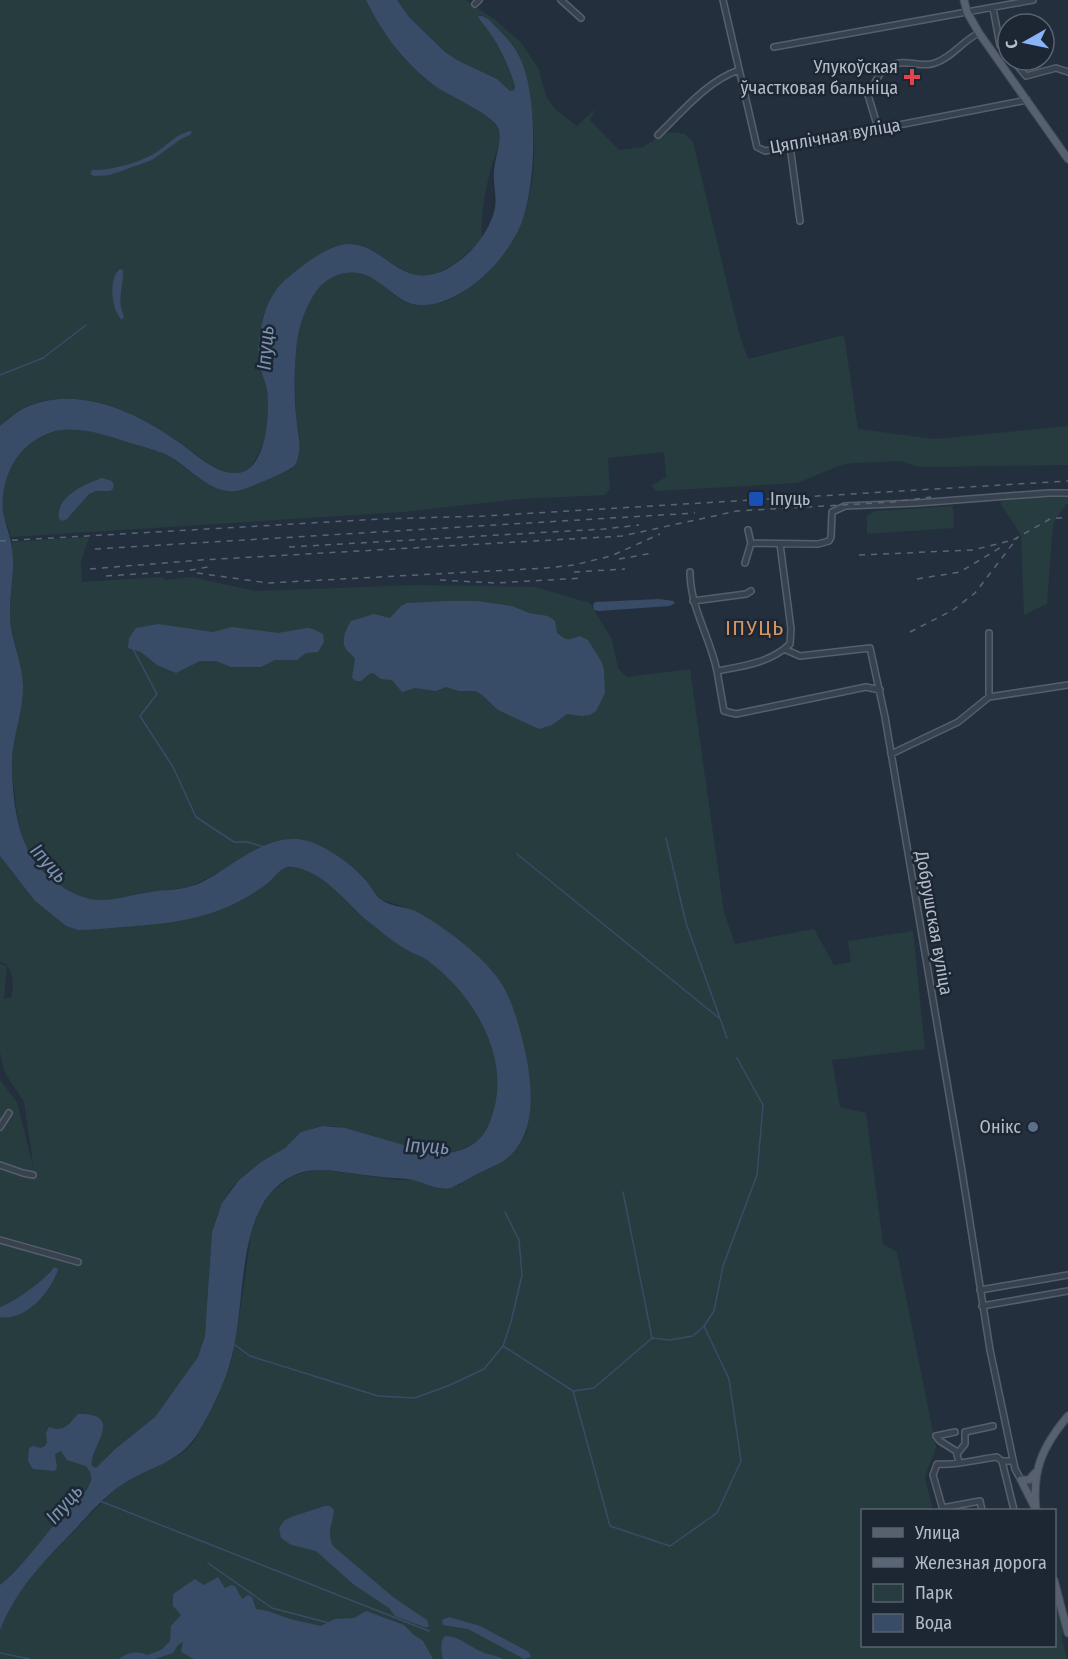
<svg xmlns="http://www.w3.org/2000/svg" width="1068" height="1659" font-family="'Fira Sans Condensed',sans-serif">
<rect width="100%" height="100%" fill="#242f3e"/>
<!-- green -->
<path fill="#263c3f" d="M0,0H366C385,37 402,60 435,85C450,97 493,113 498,130C502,144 495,153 492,165C486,185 480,218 482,238C466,256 440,281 413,274C404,272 397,266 389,261C378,254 367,244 353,244C337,244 324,252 311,261C298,270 283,280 274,294C267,306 260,322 260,337C259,346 258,359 260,369C261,374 265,380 266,386C271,410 268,439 255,460C251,467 247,473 238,473C218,474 200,458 186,447C143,415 83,385 30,405C19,409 9,419 0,426Z
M397,0H466L494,19L521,42L539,70L546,96L555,109L577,126L595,109L590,120L619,150L643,147L661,135L674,132L685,134L693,142L739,333L748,359L844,335L858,429L935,439L1068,426V465L928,467L915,466L901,461L854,463L841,465L797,483L657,491L651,486L666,477L664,452L608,458L610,488L605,495L520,499L403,512L11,537C9,527 3,517 2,506C0,464 33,427 75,429C104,431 133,444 160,452L171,457L201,480L225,491L249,487L291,469C296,464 299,457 300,449C301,437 296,425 296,413C295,391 294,367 296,345C298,326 306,306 316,290C326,275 353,267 369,276C394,289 399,310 433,304C455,301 471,288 486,272C496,262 507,250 514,237C537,197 538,139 529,95C527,82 525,67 519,55C511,40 495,27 482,15L479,16L480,20C499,44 505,58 515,86L514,90L510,91L497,79L457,60L445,52L409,17Z
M1050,496H1068V504H1066L1053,524L1047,604L1024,615L1021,535L1000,503L1007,499Z
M953,506L954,528L867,534V516L875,511Z
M89,537L81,562L82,582L162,577L167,580L191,577L255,591L416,585L535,587L590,603L612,640L618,668L627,677L690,669L724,912L735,944L814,929L834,965L851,962L848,941L913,931L925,1049L832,1060L840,1107L866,1113L883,1244L897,1252L936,1447L925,1477L933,1510H862V1646H1054L1055,1607L1058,1609L1063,1629L1062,1640L1067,1659H0V1630L15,1597L36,1570L114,1490L135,1477L180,1455L193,1443L198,1434L217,1399L231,1362L237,1333L251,1234L258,1212L271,1192L292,1176L318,1169L398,1180H413L441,1189L459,1185L468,1178L503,1161L519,1145L526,1133L531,1098L525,1051L510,1000L505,989L493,971L474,953L430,921L402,906L382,900L358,873L328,851L315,844L292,839L274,843L192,886L109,900H99L82,897L62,887L44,874L30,855L22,840L17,814L12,772V754L23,683L9,615L13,574L12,542Z
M0,856L35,901L66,926L78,930C94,930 111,928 127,926C165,923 199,920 234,904C246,898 258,891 268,883C273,878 279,870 285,868C288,867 292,867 294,867C328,873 345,903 370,923C382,932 394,942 407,950C413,954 421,956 427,960C477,996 516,1065 488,1126C478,1149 454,1155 431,1153L334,1126C305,1125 299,1138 278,1153C264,1162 249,1169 237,1182C208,1214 210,1255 209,1295C208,1309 206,1323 205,1336L201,1350L194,1364L155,1417L111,1452L92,1475L89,1486L74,1504L26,1559L0,1585V1242L12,1247L17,1243L0,1236V1077L1,1081L17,1102L34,1170L24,1102L5,1073L2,1064L0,1052V964L7,966L4,999L11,997C15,987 13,963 0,962Z"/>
<!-- water -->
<path fill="#394c67" d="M366,0H397L409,17L445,52L457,60L497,79L510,91L514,90L515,86C506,59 498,42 480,20L478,16H482L488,19C498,29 510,40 517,52C539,89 537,185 521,224C507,259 465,303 425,305C402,306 393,291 375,280C353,265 326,274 313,296C303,313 297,332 296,351C294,375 294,401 297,424C298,435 301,443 299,453C298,458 297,463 294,466C290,471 248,488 241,490C211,498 189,465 165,454C160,452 142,446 137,445C110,437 80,424 52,432C18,443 0,476 3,512C8,534 14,544 13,569C12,588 8,607 11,627C14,646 22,665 23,684C24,713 10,741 12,771C14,815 20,861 61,886C73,894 87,900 102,900C116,900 131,895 145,893C164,889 184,891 202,882C234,866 269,830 308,841C328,847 354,866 367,882C376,893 374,896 387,903C396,907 406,907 415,911C442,925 488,959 503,986C513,1002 522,1036 526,1055C533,1092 537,1138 502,1162C498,1164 479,1173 475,1175C472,1177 454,1187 450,1188C436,1191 422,1181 408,1179C394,1178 379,1177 365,1175C335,1172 308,1162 281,1183C238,1216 245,1298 234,1347C228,1376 216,1402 201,1428C181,1465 152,1464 120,1486C104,1497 91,1512 78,1526C45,1561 19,1584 0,1630V1585C27,1563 45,1533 69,1508C76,1501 87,1492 90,1483C93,1476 90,1471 86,1466L67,1460L61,1451L55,1454L57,1467L55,1471L33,1469L28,1461L29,1448L33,1446L41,1448L45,1446L47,1442L46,1433L49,1427C64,1433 69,1424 78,1414C128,1413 87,1450 92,1466L96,1468L115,1449L155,1417L198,1357L205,1336L212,1232L222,1203L239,1180L261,1162L285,1148L301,1132L323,1126L345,1128L431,1153C454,1155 478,1149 488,1126C516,1065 477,997 427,960C421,956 413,954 407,950C394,943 382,932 370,923C345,903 328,874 294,867C291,867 288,866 285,868C279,870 274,878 268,883C258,891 246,898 234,904C198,921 162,924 123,927C108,928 93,930 78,930L66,926L35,901L0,856V426C9,419 18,410 29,406C81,385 138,413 180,443C197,455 215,474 237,473C267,472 270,411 267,390C265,378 258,368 258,356C259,330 264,300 284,281C299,268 328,244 349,244C375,244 389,267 412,274C447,284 489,240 495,208C497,196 493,184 494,173C494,158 503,142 498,128C492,114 449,96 435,86C404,62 383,35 366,0Z
M190,131L192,132L190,135L181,139L152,160L110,175L94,176L90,174L92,170C111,171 141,162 157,152C168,144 177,134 190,131Z
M120,269L123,270C124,286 116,300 124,316L122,320C111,310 108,278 120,269Z
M102,478L112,481L114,486L112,490L109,491H96L89,494L67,519L62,521L59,519C55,497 85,484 102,478Z
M659,599L673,601L675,603L670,606L599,611L594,610L593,605L595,602Z
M447,601H477L512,606L529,613L548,616L555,621L557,633C569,642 567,640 580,636L588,640L601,661L604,669L605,693L596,711L590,715L582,716L567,714L552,725L539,729L498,710L482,695L476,691H459L446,687L436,691L415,688L402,692L392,680L381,679L373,673L369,674L361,681H356L352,678L355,659C352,654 347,652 345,647C341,639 347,627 351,621L374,614L390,618L401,606L407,603Z
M158,624L213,632L232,627L278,633L307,628L313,629L323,634L324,642L318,652L306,653L297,660H275L261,667H231L216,661H200L176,673L157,665L141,652L128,648L129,638L136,628Z
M54,1267L58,1269C52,1291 25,1322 0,1317V1307C12,1304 48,1278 54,1267Z
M325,1506H330L334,1510C333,1523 326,1532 333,1546L393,1597L427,1620L429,1627H424L395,1616L389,1608L353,1584L316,1551L291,1545L281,1538L279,1528L284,1521L291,1517Z
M218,1577L225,1588L231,1585L235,1586L242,1599L248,1595L252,1597L256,1609L268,1611L290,1619L321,1626L335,1619L354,1618L366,1611L404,1625L414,1635L423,1641L433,1659H194L181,1652L183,1642L178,1645L173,1653L155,1659H119C126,1653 139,1650 147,1655L161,1650L170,1641L171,1626L181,1615L173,1606V1594L195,1579L204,1585Z
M449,1617L480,1626L529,1652L531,1657L524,1659L468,1629L443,1625L442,1620Z
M445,1636C457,1635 469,1646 480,1651C487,1655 496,1655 503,1659H443C441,1653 440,1640 445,1636Z"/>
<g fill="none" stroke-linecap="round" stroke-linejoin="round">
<!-- stream -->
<path stroke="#394c67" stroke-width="1.5" d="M0,375L43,358L86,325
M133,649L157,694L140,716L173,767L196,817L234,842H247L265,847
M666,838L686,923L727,1038
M517,854L719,1018
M652,1338L670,1340L693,1336L704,1326L714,1311L723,1266L757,1175L763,1105L737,1058
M235,1345L250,1356L378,1396L415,1398L450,1385L484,1369L503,1346L511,1322L522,1275L519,1240L505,1212
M503,1346L573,1391L610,1526L670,1546L717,1513L741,1461L729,1379L704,1326
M574,1391L594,1388L652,1338L623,1192
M100,1501L429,1631
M208,1563L272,1608L329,1623
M0,1653L30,1659"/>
<defs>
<path id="minor" d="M561,0L581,18
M723,0L757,147L765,151L1027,100
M475,4L479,0
M993,8L1000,45L1008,54
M774,47L1033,0
M1013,60L1026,76L1056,68L1068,72
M878,128L868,95L883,68C891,65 898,62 907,63C917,63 925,67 935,63C953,57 962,41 979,33
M658,135C682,112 707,81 739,70
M790,146L800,221
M748,530L751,543
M780,544L791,629L790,644C770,663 743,666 717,671L724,711L736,714L866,687L880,690
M745,563L751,543L818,544L829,541L831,537L832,512L845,506L917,503L1049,493H1068
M690,572C690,607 710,637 717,671
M693,601L746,594L751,591
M989,633V697
M784,649L800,656L870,648L885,717L961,1165L990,1350L1015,1469L1021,1480L1034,1489
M891,754L958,722L989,697L1068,685
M0,1127L9,1113
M0,1165L23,1173L33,1175
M0,1240L78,1262
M980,1290L1068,1275
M982,1306L1068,1291
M955,1432L936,1436L940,1441L956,1451L959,1462
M957,1454L965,1444V1432L993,1426
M1002,1461L1014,1510
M942,1508L980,1501L982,1510
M943,1510L933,1475L937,1464C955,1466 979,1459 997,1457L1002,1461H1013"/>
<path id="major" d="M964,0L967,12L979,33L1068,159
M1034,1506L1021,1480H1029L1035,1473
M1036,1510C1032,1470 1042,1447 1068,1416
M1054,1580L1068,1633"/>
</defs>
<!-- minor casing -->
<use href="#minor" stroke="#565f6c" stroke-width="8"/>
<!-- major casing -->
<use href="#major" stroke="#414a57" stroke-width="9"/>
<!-- minor -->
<use href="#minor" stroke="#38414e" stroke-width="5"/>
<!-- major -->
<use href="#major" stroke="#56606e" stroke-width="7"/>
<!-- rail -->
<path stroke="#5a6575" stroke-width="1.5" stroke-dasharray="6 6" stroke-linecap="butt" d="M0,541L380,519L485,516L1068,481
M289,547L604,529L639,525
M95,549L695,513
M859,555L973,550L1013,540L1050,519L1068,517
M619,559L653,553
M90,569L201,560L622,536L737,511L893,502L931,497
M574,572L625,569
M197,573L268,583L546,568L574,565L611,556L660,534
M106,576L185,571L208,567
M917,579L960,572L1003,546
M440,580L495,583L583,578
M910,632L953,610L975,593L1018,537"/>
</g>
<!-- markers -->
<path fill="#e0444e" stroke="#1d2633" stroke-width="2" d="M909 68h6v6h6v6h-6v6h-6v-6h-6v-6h6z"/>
<rect fill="#1a4fb4" stroke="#1d2633" stroke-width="2" x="748" y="491" width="16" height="16" rx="3"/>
<circle fill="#5c6f8a" stroke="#1d2633" stroke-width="2" cx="1033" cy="1127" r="6"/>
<g text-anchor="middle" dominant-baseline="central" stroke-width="5" stroke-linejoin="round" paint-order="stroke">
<!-- poi labels -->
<g font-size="18" fill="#b4bcc9" stroke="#1d2633" text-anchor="end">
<text x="898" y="67">Улукоўская<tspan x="898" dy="21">ўчастковая бальніца</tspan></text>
<text x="770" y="499" text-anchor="start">Іпуць</text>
<text x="1021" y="1127">Онікс</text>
</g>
<!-- street labels -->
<g font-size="18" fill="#b4bcc9" stroke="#1d2633">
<text transform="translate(835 136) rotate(-10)">Цяплічная вуліца</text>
<text transform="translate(934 923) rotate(80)">Добрушская вуліца</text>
</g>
<!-- water labels -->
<g font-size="20" font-style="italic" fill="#7c92b1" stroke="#1d2633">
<text transform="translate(265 348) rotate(-86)">Іпуць</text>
<text transform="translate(49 863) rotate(48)">Іпуць</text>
<text transform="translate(427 1146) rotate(3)">Іпуць</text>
<text transform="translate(64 1504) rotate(-49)">Іпуць</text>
</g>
<!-- quarter labels -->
<g font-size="21" letter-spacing="1.5" fill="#d59563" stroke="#1d2633">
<text x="755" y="628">ІПУЦЬ</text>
</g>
</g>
<!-- legend -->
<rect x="861" y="1509" width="195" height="138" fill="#1d2633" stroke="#59626f" stroke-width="1.5"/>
<rect x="873" y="1528" width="30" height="9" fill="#56606e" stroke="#59626f" stroke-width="1.5"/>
<text x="915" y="1539" font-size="18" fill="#b4bcc9">Улица</text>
<rect x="873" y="1558" width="30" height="9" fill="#5a6575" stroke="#59626f" stroke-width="1.5"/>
<text x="915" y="1569" font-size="18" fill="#b4bcc9">Железная дорога</text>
<rect x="873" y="1584" width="30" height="18" fill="#263c3f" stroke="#59626f" stroke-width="1.5"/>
<text x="915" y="1599" font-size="18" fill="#b4bcc9">Парк</text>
<rect x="873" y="1614" width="30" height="18" fill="#394c67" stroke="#59626f" stroke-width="1.5"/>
<text x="915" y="1629" font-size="18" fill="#b4bcc9">Вода</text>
<!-- north arrow -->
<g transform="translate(1026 42) rotate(261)"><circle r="28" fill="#1d2633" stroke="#59626f" stroke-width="1.5"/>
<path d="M0-4.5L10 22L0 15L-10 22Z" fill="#8ab4f8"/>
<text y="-9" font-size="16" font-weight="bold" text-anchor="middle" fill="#b4bcc9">С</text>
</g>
</svg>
